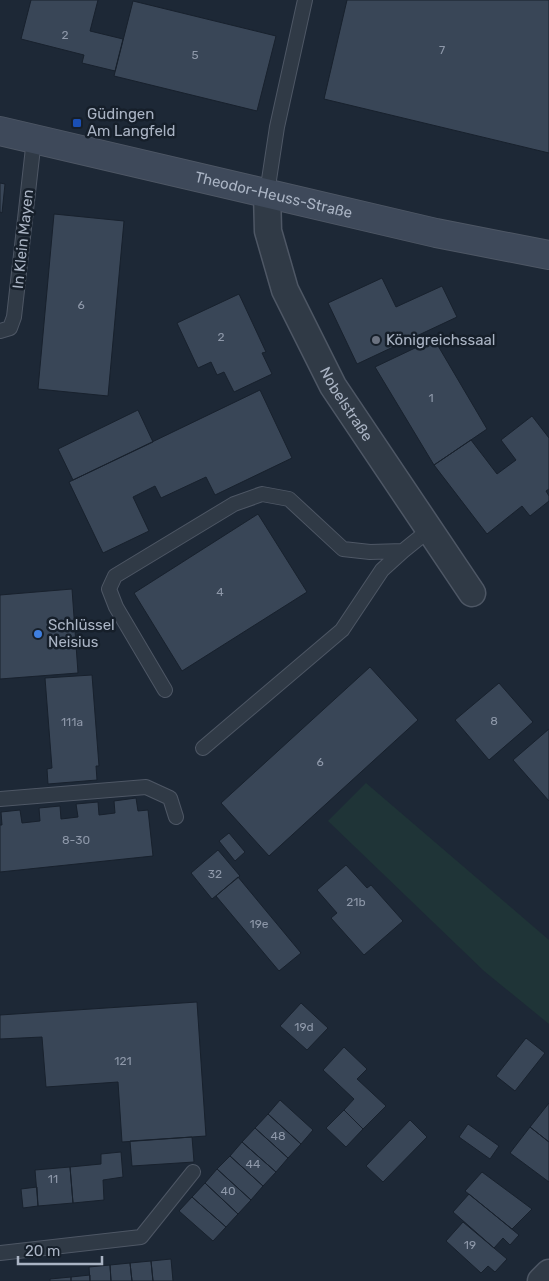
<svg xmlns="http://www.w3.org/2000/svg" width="549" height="1281" font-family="Rubik,sans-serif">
<rect width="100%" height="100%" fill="#1d2836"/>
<!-- green -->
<path fill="#1f3437" d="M366,783L549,940V1024L484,971L328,821Z"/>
<!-- building -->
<path fill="#394657" stroke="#18212d" d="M31,0H98L90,31L123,39L115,71L82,63L84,55L21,39Z
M347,0H549V153L324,99Z
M133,1L276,36L257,111L114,76Z
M0,183L5,184L2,213L0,212Z
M54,214L124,221L108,396L38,389Z
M382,278L396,307L442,286L457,317L357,364L328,303Z
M239,294L266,352L262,353L272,374L234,392L224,372L217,375L211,362L198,368L177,323Z
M434,339L487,429L434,465L375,367Z
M260,390L292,458L215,495L206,477L161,498L155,486L133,497L149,531L103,553L69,482Z
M138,410L153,442L73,480L58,449Z
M532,416L549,438V489L546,491L549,496V501L530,516L522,506L487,534L434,465L471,440L497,474L516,460L501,440Z
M258,514L307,592L182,671L134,593Z
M72,589L78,673L0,679V595Z
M370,667L418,720L269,856L221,803Z
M92,675L99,766H96L97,780L48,784L47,769L52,768L45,678Z
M499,683L533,722L489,760L455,720Z
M549,729V801L513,760Z
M136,798L138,811L148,810L153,856L0,872V825H2L1,812L20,810L22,823L40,821L39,808L60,806L61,819L78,817L76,804L98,802L99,815L115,813L114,801Z
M229,833L245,852L235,861L219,841Z
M218,850L240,876L212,899L191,873Z
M346,865L367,888L371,885L403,921L364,955L331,918L337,913L317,890Z
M238,877L301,953L279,971L216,896Z
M197,1002L206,1136L122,1142L118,1082L46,1087L42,1037L0,1039V1015Z
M301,1003L328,1028L307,1050L280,1026Z
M526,1038L545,1053L515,1091L496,1076Z
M344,1047L367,1069L357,1079L386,1106L363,1129L344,1110L354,1099L323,1070Z
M280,1100L313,1130L301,1144L268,1114Z
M549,1103V1142L530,1127Z
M344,1110L363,1129L346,1147L326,1128Z
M268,1114L301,1144L288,1158L255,1128Z
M410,1120L427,1137L383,1182L366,1166Z
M468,1124L499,1146L490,1159L459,1137Z
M530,1127L549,1142V1182L510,1153Z
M255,1128L288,1158L276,1172L242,1142Z
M192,1137L194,1162L132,1166L130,1141Z
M242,1142L276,1172L263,1186L230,1156Z
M121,1152L123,1177L103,1180L104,1200L73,1203L70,1167L101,1164V1154Z
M230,1156L263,1186L251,1200L217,1169Z
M70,1167L73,1203L38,1206L35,1170Z
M217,1169L251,1200L238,1214L205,1183Z
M482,1172L532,1209L512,1229L465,1191Z
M205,1183L238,1214L226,1227L192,1197Z
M37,1187L38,1206L23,1208L21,1189Z
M469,1194L519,1235L510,1245L503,1238L494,1248L453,1212Z
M192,1197L226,1227L213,1241L179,1211Z
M463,1222L507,1259L495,1272L488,1266L481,1273L446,1241Z
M171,1259L173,1281H153L151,1261Z
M151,1261L153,1281H132L130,1263Z
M130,1263L132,1281H111L110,1265Z
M110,1265L111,1281H90L89,1267Z
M90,1275V1281H71V1277Z
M71,1277V1281H50V1279Z"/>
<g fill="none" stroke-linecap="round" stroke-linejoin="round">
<defs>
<path id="lane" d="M267,193L277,127L305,0
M0,331L10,328L14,317L34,139
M165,690L116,607L109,589L115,576L234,504L262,494L289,499L343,549L370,552L403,551
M203,748L342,630L382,570L403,551L429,530
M0,799L146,787L170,798L176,817
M0,1253L141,1237L193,1172"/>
<g id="street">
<path id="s1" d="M267,193L268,231L285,290L333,386L472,593"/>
<path d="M541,1281L549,1273"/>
</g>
<g id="secondary">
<path id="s2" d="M0,131L436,233L549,255"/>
</g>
</defs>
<!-- lane casing -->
<use href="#lane" stroke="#4e5765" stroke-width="16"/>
<!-- street casing -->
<use href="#street" stroke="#4e5765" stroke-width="29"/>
<!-- secondary casing -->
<use href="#secondary" stroke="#4e5765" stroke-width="30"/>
<!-- lane -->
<use href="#lane" stroke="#303a46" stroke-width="14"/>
<!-- street -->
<use href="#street" stroke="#303a46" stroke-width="26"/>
<!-- secondary -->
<use href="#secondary" stroke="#3e495a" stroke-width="28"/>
</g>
<!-- markers -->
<rect fill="#1a4fb4" stroke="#161f2a" stroke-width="2" x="72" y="118" width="10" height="10" rx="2.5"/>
<circle fill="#6b7280" stroke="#161f2a" stroke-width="2" cx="376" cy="340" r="5"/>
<circle fill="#3f7fe0" stroke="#161f2a" stroke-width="2" cx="38" cy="634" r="5"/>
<g text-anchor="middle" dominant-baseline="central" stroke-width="5" stroke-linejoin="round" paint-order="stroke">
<!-- number labels -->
<g font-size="12" fill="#8e98a9">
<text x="65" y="35">2</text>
<text x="442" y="50">7</text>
<text x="195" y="55">5</text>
<text x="81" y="305">6</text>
<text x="221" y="337">2</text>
<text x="431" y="398">1</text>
<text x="220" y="592">4</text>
<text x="494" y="721">8</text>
<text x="72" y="722">111a</text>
<text x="320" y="762">6</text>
<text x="76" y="840">8-30</text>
<text x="215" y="874">32</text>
<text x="356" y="902">21b</text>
<text x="259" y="924">19e</text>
<text x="304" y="1027">19d</text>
<text x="123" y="1061">121</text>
<text x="278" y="1136">48</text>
<text x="253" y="1164">44</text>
<text x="53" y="1179">11</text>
<text x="228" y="1191">40</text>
<text x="470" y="1245">19</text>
</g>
<!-- poi labels -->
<g font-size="15" fill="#aab4c4" stroke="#161f2a" text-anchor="start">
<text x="87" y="114">Güdingen<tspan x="87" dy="17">Am Langfeld</tspan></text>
<text x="386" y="340">Königreichssaal</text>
<text x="48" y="625">Schlüssel<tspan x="48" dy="17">Neisius</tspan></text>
</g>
<!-- street labels -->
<g font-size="15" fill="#aab4c4" stroke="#161f2a">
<text stroke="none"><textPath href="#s2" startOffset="281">Theodor-Heuss-Straße</textPath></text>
<text transform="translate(23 239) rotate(-84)">In Klein Mayen</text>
<text stroke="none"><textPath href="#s1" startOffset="229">Nobelstraße</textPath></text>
</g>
</g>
<!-- scale -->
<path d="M18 1256v8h84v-8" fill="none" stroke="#aab4c4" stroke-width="2.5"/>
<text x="25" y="1256" font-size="15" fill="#aab4c4" stroke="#161f2a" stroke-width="4" paint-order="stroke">20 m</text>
</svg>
